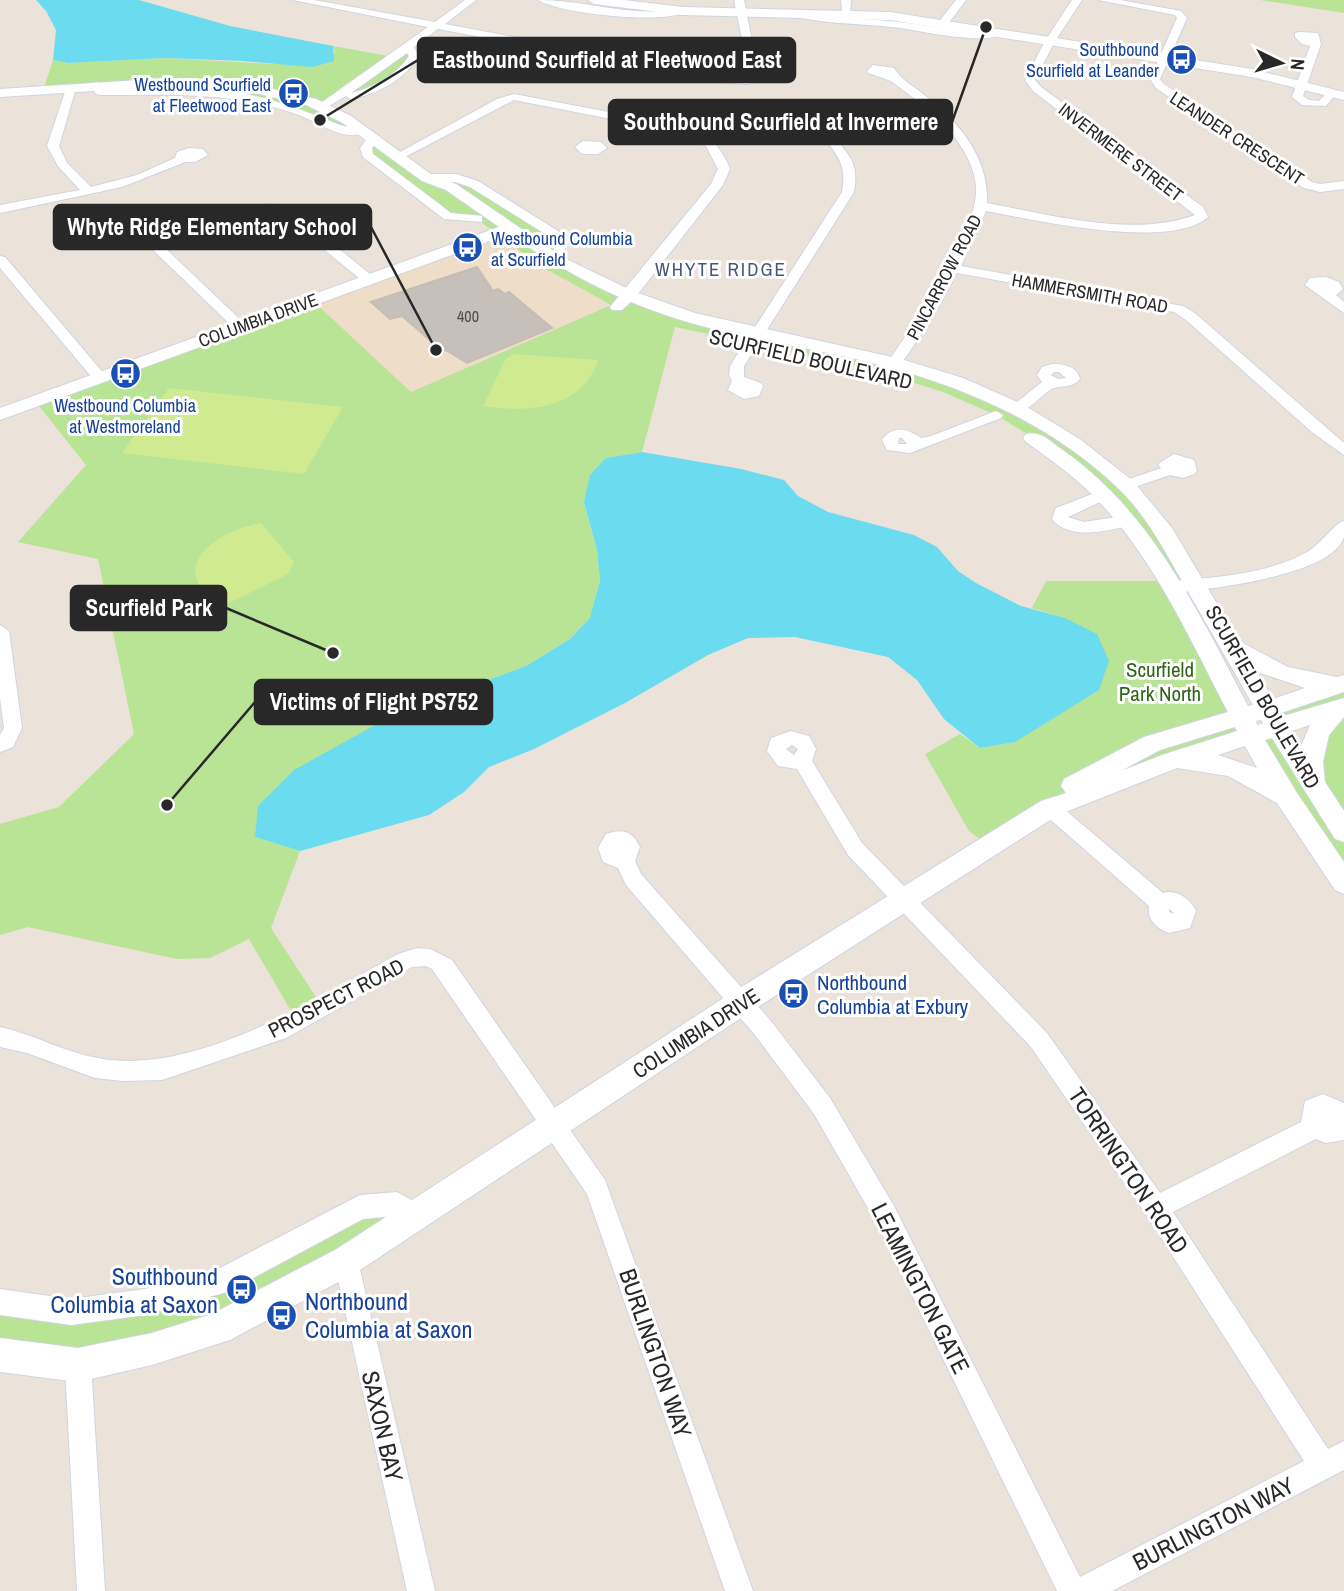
<svg xmlns="http://www.w3.org/2000/svg" width="1344" height="1591" font-family="'Archivo Narrow',sans-serif">
<rect width="100%" height="100%" fill="#ebe2da"/>
<!-- education -->
<path fill="#edddc9" d="M496,234L542,267L609,305L411,392L312,300Z"/>
<!-- green -->
<path fill="#b9e395" fill-rule="evenodd" d="M1260,0H1344V13Z
M333,46L394,57L409,47L410,64L360,95L339,97L323,107L360,131L342,130L256,99L96,86L43,91L53,60L68,63L165,58L276,64L335,53Z
M372,139L427,177L456,178L562,239L558,261L690,317L870,356L1017,409L1126,485L1197,585L1170,582L1252,736L1278,728L1268,709L1344,683V883L1252,736L1170,761L989,846L969,831L925,754L960,734L980,748L1015,742L1099,689L1065,618L1032,608L1046,581H1168L1058,453L996,415L943,392L864,367L675,327L642,452L606,458L584,502L597,550L600,581L591,617L570,639L526,666L464,691L255,837L300,851L271,928L323,1008L297,1021L249,939L210,958L177,959L28,927L0,935V824L59,807L134,734L98,559L18,542L86,465L35,401L312,300L411,392L611,305L542,267L478,220L448,216L367,155ZM1322,723L1312,784L1279,728Z
M360,1207L415,1215L152,1349L0,1355V1302H145Z"/>
<!-- pitch -->
<path fill="#cfea91" d="M515,354L598,360C582,410 528,413 483,406L506,358Z
M169,388L343,407L304,474L122,453Z
M261,523L294,562L288,574L219,608C165,565 215,532 261,523Z"/>
<!-- water -->
<path fill="#6bdbef" d="M36,0H139L230,26L333,46L334,61L312,67L242,61L165,58L68,63L53,60L56,30L46,11Z
M642,452L741,469L784,480L798,496L828,512L914,535L937,547L958,571L976,583L1021,606L1065,618L1097,634L1109,661L1099,690L1015,742L980,748L944,719L917,680L888,657L795,637L748,638L708,655L625,703L534,749L489,767L464,792L429,815L300,851L255,837L258,806L294,770L384,720L526,666L570,639L590,618L600,581L597,550L584,502L590,475L606,458Z"/>
<!-- building -->
<path fill="#c6bfba" stroke="#c6bdb4" stroke-width="2" d="M477,267L493,291L498,289L505,294L509,292L552,328L467,363L446,350L443,351L402,316L390,319L371,302Z"/>
<g fill="none" stroke-linecap="round" stroke-linejoin="round">
<defs>
<path id="minor" d="M293,0H314L435,22L465,0H476L445,24L728,77L747,78L749,72L734,0H744L759,77L749,84L728,83L438,29L414,47L419,56C404,80 378,94 351,99L346,96L322,110L318,109V105L428,27ZM407,53L409,56C397,75 373,88 351,93Z
M538,0C588,0 633,19 683,8L688,11C666,25 560,14 538,0Z
M841,0H851L850,15L842,13Z
M956,0H966L947,25H939L938,23Z
M1072,0H1082L1055,41L1035,80L1041,87L1203,207L1208,217C1170,251 1034,220 986,211L961,266L1183,306L1196,314L1344,443V455L1313,433L1186,320L1174,312L957,273C938,310 916,344 891,377H881L879,374C907,335 980,233 976,186C973,156 951,130 929,110L831,129C845,156 860,157 854,192L744,366V377L761,383L763,386L759,396L744,399L728,390L732,381L729,375L730,366L842,192C848,158 833,155 819,127L846,118L923,105L891,81L868,73L867,71L873,65L894,68C902,81 915,87 927,97C960,123 989,159 987,203C1050,215 1134,238 1195,215L1033,91L1025,80L1045,41Z
M1098,0H1120L1181,11L1187,18L1160,79L1164,84L1312,182L1320,184L1344,181V189L1320,192L1304,188L1156,88L1150,79L1177,18L1175,15Z
M791,10C824,18 856,18 889,21C926,24 962,34 999,30L1004,33C983,47 917,29 891,27C856,23 822,24 788,15V11Z
M1299,32L1318,33L1321,44L1303,96L1309,100L1319,101L1329,90H1337L1338,92L1326,106L1302,105L1292,97L1310,46L1302,44L1295,37V33Z
M96,82L104,89C145,88 186,86 227,91C267,96 304,111 340,125C349,128 358,126 366,131C347,145 315,120 296,114C232,91 166,95 100,95L96,94L91,85Z
M67,86L76,88L59,146L67,163L91,187L137,175L175,158L177,152L189,148L203,149L208,155L195,162H185L122,187L0,213V205L80,190L58,166L47,146Z
M514,94L682,126C707,133 721,145 730,169L723,185L634,299L622,310H612L610,307L711,184L718,169L706,146L683,133L514,100L401,159L391,157L497,99Z
M368,137L378,139L372,148L373,154L451,213L482,216V222L444,219L363,157L360,148Z
M583,141L601,142L607,148L598,154H582L575,147Z
M427,174H456L478,181L566,236L564,261L558,265L552,261L555,240L470,187L455,182L423,181L421,178Z
M271,204L286,206L376,279L369,283L364,282L278,212L241,215L168,241L164,247L247,326L245,329H235L151,248C153,244 156,238 160,235C183,219 243,206 271,204Z
M0,256L5,257L105,375V381H95L0,268Z
M1326,277L1339,282L1343,289L1336,295L1344,302V313L1305,285L1310,278Z
M1052,364C1064,364 1077,366 1080,379C1071,390 1059,384 1050,390C1038,398 1026,415 1012,412L1010,409L1012,406L1042,382L1037,375L1042,367ZM1054,372H1059L1066,378L1058,379L1051,375Z
M996,411L1003,415L1001,418L910,453L887,450L882,440C893,425 906,428 921,438L931,436ZM899,438H902L907,444H898Z
M1174,454L1194,460L1197,471L1194,474L1183,478L1170,475L1126,490L1118,485L1121,482L1161,468L1158,464Z
M1105,489L1111,491L1113,494L1111,497L1068,517L1084,522L1129,515L1137,520L1135,524C1111,530 1070,542 1052,519L1056,508Z
M1344,521C1344,525 1344,533 1344,537C1332,576 1209,589 1174,593L1166,587L1174,581C1218,577 1268,574 1307,552C1320,545 1335,523 1344,521Z
M0,625L9,631L22,728L13,747L0,752V735L4,728L0,698Z
M791,731L809,736L816,749L812,761L862,843L1047,1033L1160,1193L1301,1122L1305,1101L1323,1094L1344,1103V1140L1325,1143L1316,1139L1173,1212L1328,1449L1344,1441V1470L1112,1591H1057L876,1222L814,1114L755,1035L626,885L618,868L603,862L598,848L606,834C622,828 633,831 640,847L635,861L641,874L771,1021L830,1098L894,1206L1080,1577L1304,1461L1147,1216L1031,1047L848,855L797,769L778,766L767,751L771,738ZM792,745L798,749L794,755L786,749Z
M1050,800L1057,803L1163,893C1176,889 1191,899 1196,911L1190,928L1169,933C1156,928 1147,920 1149,906L1043,813L1040,808L1043,803ZM1169,909L1175,914L1169,912Z
M417,948L430,949L452,960L605,1180L753,1591H725L587,1194L432,969L426,966L412,967L286,1038L162,1080L123,1081L95,1078L27,1053L0,1047V1027C33,1034 64,1052 97,1058C193,1077 317,999 398,954Z
M397,1192L424,1207L427,1215L424,1223L415,1227L394,1216L363,1219L227,1292L145,1315L71,1325L0,1315V1289L71,1299L145,1289L214,1271L360,1195Z
M346,1249L355,1252L358,1261L435,1591H407L334,1261L337,1252Z
M78,1352L87,1356L91,1365L105,1591H77L65,1365L69,1356Z"/>
<path id="tertiary" d="M588,0H624L683,7L890,12L1252,69L1344,92V100L1252,77L890,20L683,15L594,4Z
M171,78L251,84L316,99L351,116L432,175L456,184L564,258L635,292L695,313L901,359L963,378L1024,405L1081,440L1133,481L1172,528L1239,641L1288,667L1337,677L1344,675V692L1281,713L1283,716L1344,698V717L1329,735L1323,762L1325,782L1344,811V842L1335,839L1272,738L1265,740L1297,793L1344,862V894L1335,890L1277,803L1228,776L1177,768L1058,815L750,1012L357,1272L230,1340L152,1365L78,1382L0,1372V1338L78,1348L152,1333L212,1314L335,1250L730,994L1041,801L1066,793L1061,786L1064,779L1144,737L1228,712C1191,641 1158,567 1104,507C1081,481 1054,462 1026,442L1023,438L1026,434C1041,430 1052,443 1064,451C1152,513 1199,613 1248,706L1253,705C1231,666 1209,628 1187,590C1167,555 1148,517 1119,489C1057,429 973,390 891,368C823,349 752,341 684,321C621,302 563,272 509,234L0,420V408L499,227L446,190L422,181L341,122L306,105L251,92L171,86L0,97V89ZM1257,672L1305,688L1273,699ZM1261,720L1263,723L1257,725L1256,721ZM1310,725L1301,746L1292,731ZM1235,727L1237,731L1162,755L1121,771L1160,750ZM1245,746L1257,768L1218,755Z"/>
</defs>
<!-- minor casing -->
<use href="#minor" stroke="#cfd5e2" stroke-width="2"/>
<!-- tertiary casing -->
<use href="#tertiary" stroke="#cfd5e2" stroke-width="2"/>
<!-- minor -->
<use href="#minor" fill="#fff" fill-rule="evenodd"/>
<!-- tertiary -->
<use href="#tertiary" fill="#fff" fill-rule="evenodd"/>
</g>
<!-- icons -->
<defs>
<symbol id="bus-disc" viewBox="-11 -11 22 22"><circle r="9.5" fill="#1a4fb4" stroke="#fff"/><path d="M-5-6H5V4H4V6H2V4H-2V6H-4V4H-5ZM-3.5-4V0h7V-4ZM-3.5 1.2v1.5H-2V1.2ZM2 1.2v1.5H3.5V1.2Z" fill="#fff"/></symbol>
</defs>
<g fill-rule="evenodd">
<use href="#bus-disc" x="1164" y="42" width="35" height="35"/>
<use href="#bus-disc" x="276" y="76" width="35" height="35"/>
<use href="#bus-disc" x="450" y="230" width="35" height="35"/>
<use href="#bus-disc" x="108" y="356" width="35" height="35"/>
<use href="#bus-disc" x="776" y="976" width="35" height="35"/>
<use href="#bus-disc" x="224" y="1272" width="35" height="35"/>
<use href="#bus-disc" x="264" y="1298" width="35" height="35"/>
</g>
<g text-anchor="middle" dominant-baseline="central" stroke-width="6" stroke-linejoin="round" paint-order="stroke">
<!-- far-number labels -->
<g font-size="16" fill="#504e4c">
<text x="468" y="316">400</text>
</g>
<!-- far-transit labels -->
<g font-size="18" fill="#164399" stroke="#fff" text-anchor="end">
<text x="1159" y="49">Southbound<tspan x="1159" dy="21">Scurfield at Leander</tspan></text>
<text x="271" y="84">Westbound Scurfield<tspan x="271" dy="21">at Fleetwood East</tspan></text>
<text x="491" y="238" text-anchor="start">Westbound Columbia<tspan x="491" dy="21">at Scurfield</tspan></text>
<text x="125" y="405" text-anchor="middle">Westbound Columbia<tspan x="125" dy="21">at Westmoreland</tspan></text>
</g>
<!-- far-street labels -->
<g font-size="18" fill="#282828" stroke="#fff">
<text transform="translate(1237 138) rotate(33)">LEANDER CRESCENT</text>
<text transform="translate(1121 152) rotate(37)">INVERMERE STREET</text>
<text transform="translate(944 277) rotate(-62)">PINCARROW ROAD</text>
<text transform="translate(1090 293) rotate(10)">HAMMERSMITH ROAD</text>
<text transform="translate(258 320) rotate(-20)">COLUMBIA DRIVE</text>
</g>
<!-- far-neighbourhood labels -->
<g font-size="19" letter-spacing="2" fill="#495779" stroke="#fff">
<text x="721" y="269">WHYTE RIDGE</text>
</g>
<!-- street labels -->
<g font-size="21" fill="#282828" stroke="#fff">
<text transform="translate(811 359) rotate(13)">SCURFIELD BOULEVARD</text>
<text transform="translate(1263 697) rotate(60)">SCURFIELD BOULEVARD</text>
<text transform="translate(336 998) rotate(-27)">PROSPECT ROAD</text>
<text transform="translate(696 1033) rotate(-33)">COLUMBIA DRIVE</text>
</g>
<!-- park labels -->
<g font-size="21" fill="#326519" stroke="#fff">
<text x="1160" y="669">Scurfield<tspan x="1160" dy="24">Park North</tspan></text>
</g>
<!-- transit labels -->
<g font-size="21" fill="#164399" stroke="#fff" text-anchor="start">
<text x="817" y="982">Northbound<tspan x="817" dy="24">Columbia at Exbury</tspan></text>
</g>
<!-- near-street labels -->
<g font-size="24" fill="#282828" stroke="#fff">
<text transform="translate(1129 1170) rotate(56)">TORRINGTON ROAD</text>
<text transform="translate(921 1288) rotate(63)">LEAMINGTON GATE</text>
<text transform="translate(656 1353) rotate(71)">BURLINGTON WAY</text>
<text transform="translate(383 1426) rotate(77)">SAXON BAY</text>
<text transform="translate(1213 1523) rotate(-27)">BURLINGTON WAY</text>
</g>
<!-- near-transit labels -->
<g font-size="24" fill="#164399" stroke="#fff" text-anchor="end">
<text x="218" y="1276">Southbound<tspan x="218" dy="28">Columbia at Saxon</tspan></text>
<text x="305" y="1301" text-anchor="start">Northbound<tspan x="305" dy="28">Columbia at Saxon</tspan></text>
</g>
</g>
<!-- callouts -->
<path fill="none" stroke="#282828" stroke-width="2.5" d="M320 120L418 60M986 27L952 122M436 350L371 227M333 653L226 608M167 805L255 702"/>
<g fill="#282828" stroke="#fff" stroke-width="2.5">
<circle cx="320" cy="120" r="7"/>
<circle cx="986" cy="27" r="7"/>
<circle cx="436" cy="350" r="7"/>
<circle cx="333" cy="653" r="7"/>
<circle cx="167" cy="805" r="7"/>
</g>
<g fill="#282828" stroke="#282828" stroke-width="2.5">
<rect x="418" y="38" width="377" height="44" rx="7"/>
<rect x="609" y="100" width="343" height="44" rx="7"/>
<rect x="54" y="205" width="317" height="44" rx="7"/>
<rect x="71" y="586" width="155" height="44" rx="7"/>
<rect x="255" y="680" width="237" height="44" rx="7"/>
</g>
<g font-size="23" text-anchor="middle" font-weight="bold" fill="#fff">
<text x="607" y="68">Eastbound Scurfield at Fleetwood East</text>
<text x="781" y="130">Southbound Scurfield at Invermere</text>
<text x="212" y="235">Whyte Ridge Elementary School</text>
<text x="149" y="616">Scurfield Park</text>
<text x="374" y="710">Victims of Flight PS752</text>
</g>
<!-- north arrow -->
<g transform="translate(1281 63) rotate(95)" stroke="#ffffff" stroke-width="5" paint-order="stroke">
<path d="M0-5L12 26L0 18L-12 26Z" fill="#282828"/>
<text y="-10" font-size="19" font-weight="bold" text-anchor="middle" fill="#282828">N</text>
</g>
</svg>
